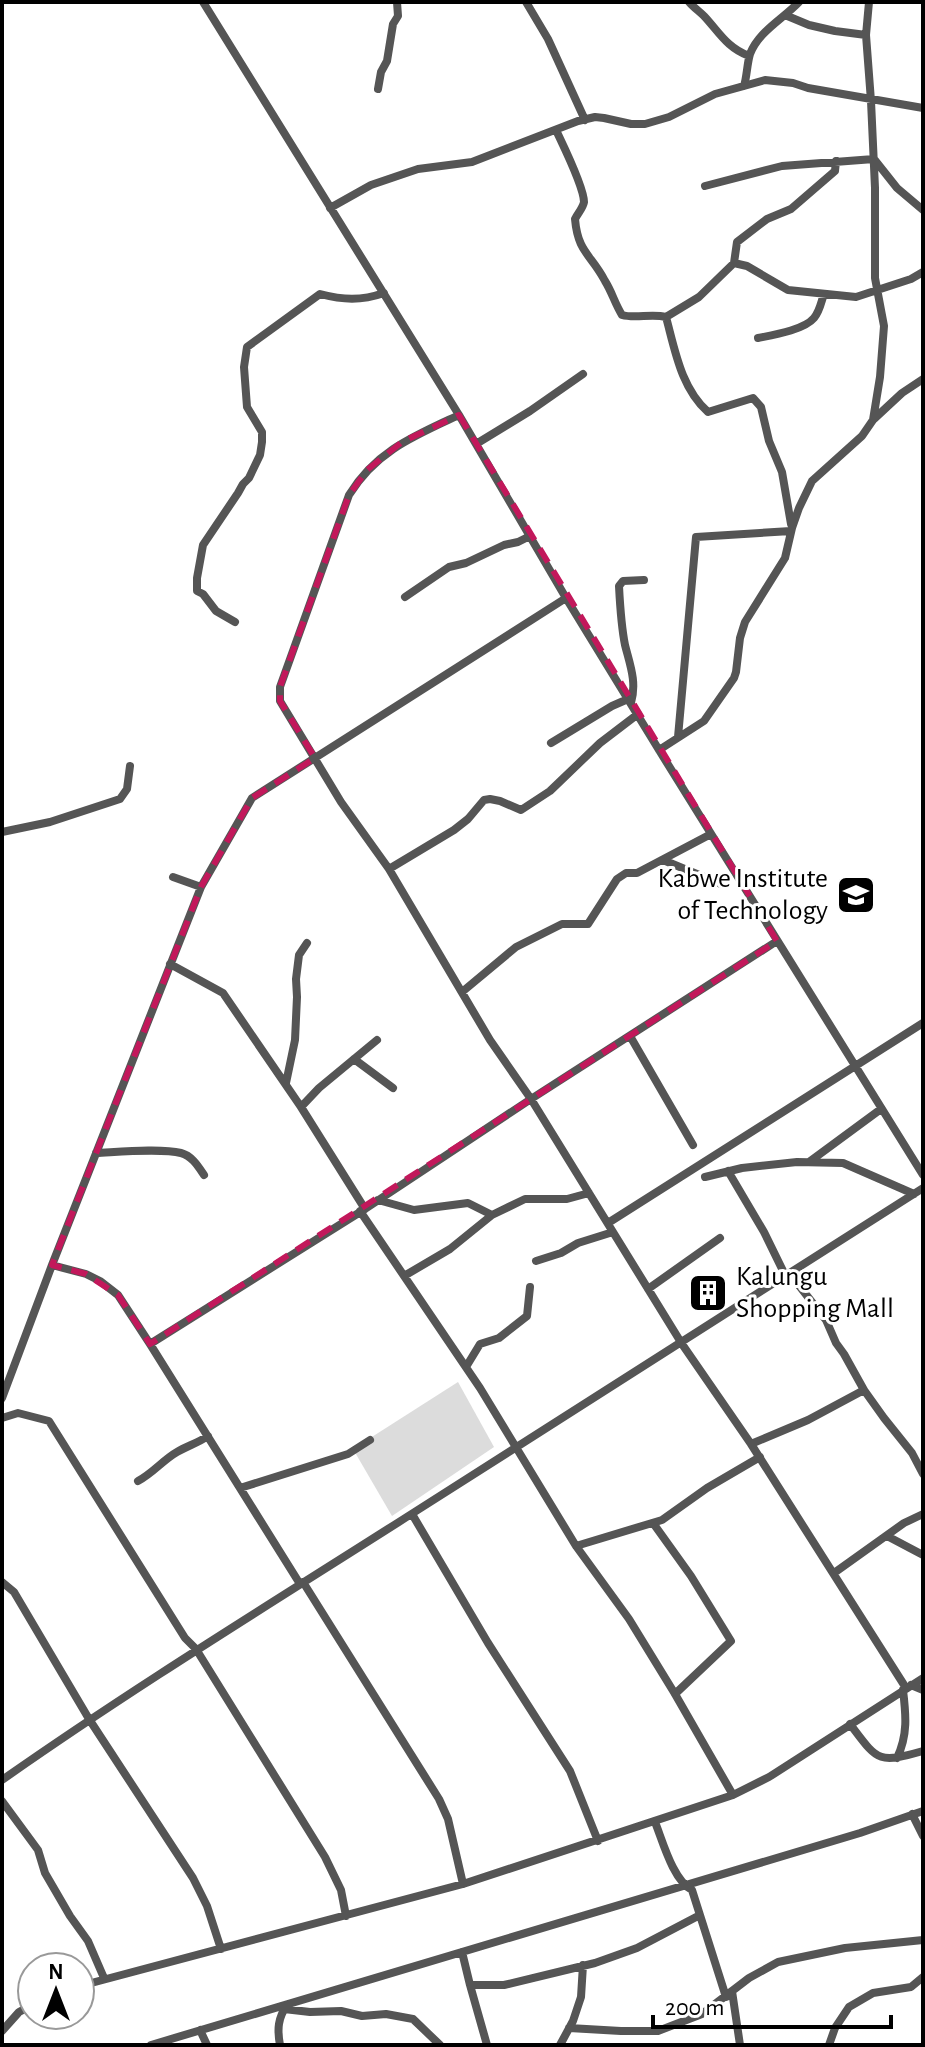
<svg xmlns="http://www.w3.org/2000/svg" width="925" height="2047" font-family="'Alegreya Sans',sans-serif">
<rect width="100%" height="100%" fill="#fff"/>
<!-- green -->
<path fill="#dcdcdc" d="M458,1382L494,1447L392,1516L353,1449Z"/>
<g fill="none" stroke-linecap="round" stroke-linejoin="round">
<!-- minor -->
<path stroke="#555" stroke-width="8" d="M203,2L459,415L566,598L659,750L923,1175
M526,2L548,39L585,120
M689,2C693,7 699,11 704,16C719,32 727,48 749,56
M785,15L809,25L835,31L866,35
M744,86C747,76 747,64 750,54C759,31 783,19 799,2
M378,89L381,72L387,61L393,24L398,16L397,2
M556,130C563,145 584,187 584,202C583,208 578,213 575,219C578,253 591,254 605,281C612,292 615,304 622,315C636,319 651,313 666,317C675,350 681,388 708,412L753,398L761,407L769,441L782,472L791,524
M705,186L782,166L874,159L897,188L923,210
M330,208L371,185L418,169L472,162L578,121L595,117L604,118L631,124H645L669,117L715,94L765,80L793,83L808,88L923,108
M734,263L737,242L767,219L791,209L835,171L836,161
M666,317L699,297L734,263L747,266L788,290L856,297L911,279L923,272
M758,338C773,335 804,330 814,318C820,311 821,302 824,294
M459,415C414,436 376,451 349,495L280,687V701L341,802L389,869L490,1040L531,1099L682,1344L751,1444L906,1688
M874,419L902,393L923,379
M476,444L530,411L583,374
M405,597L449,567L466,563L504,545L518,542L530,536
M235,622L216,611L203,594L197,591V578L203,545L238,493L243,484L249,478L260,455L262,442V432L247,407L244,367L247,347L320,294C343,300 361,301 384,293
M631,703C637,682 630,665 625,645C621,625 620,605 619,586L623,581L644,580
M678,737L696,537L791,531
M551,743L612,706L628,699
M659,750L704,721L734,678L736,672L740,638L745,622L785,558L792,528L799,508L812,481L862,436L873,420L880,377L884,326L875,278V188L871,101L866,35L869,2
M2,832L50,822L120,799L127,789L130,766
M663,860L721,884
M389,869L454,830L468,819L484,800L490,799L500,801L521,810L550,791L600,743L638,714
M173,877L201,887
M170,964L223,993L301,1107L365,1209
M462,992L516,947L562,924H588L617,879L626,873H637L711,834
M630,1036L693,1145
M354,1059L393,1088
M286,1083L295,1040L297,997L296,979L299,955L307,943
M301,1107L319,1088L377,1040
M96,1153C118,1152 161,1148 181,1153C192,1156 198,1166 204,1175
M809,1162L881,1109
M728,1171L764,1232L786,1277
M705,1177L742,1168L797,1162L843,1163L914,1194
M378,1200L414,1210L468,1203L492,1215L525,1199H567L589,1193
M360,1211L480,1388L576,1546L629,1619L675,1694L733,1795
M608,1223L923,1023
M536,1261L561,1253L578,1243L613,1232
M52,1265L86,1274L100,1281L118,1295L150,1344L300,1584
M790,1274L826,1320L836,1343L844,1354L864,1390L884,1418L912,1453L923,1474
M404,1276L450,1249L492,1215
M648,1289L720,1238
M150,1344L365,1209L531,1099L777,941
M466,1367L480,1344L499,1338L527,1316L530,1287
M2,1398L52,1265L201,887L252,798L566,598
M2,1418L18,1413L49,1421L185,1638L196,1649L325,1857L341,1890L346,1916
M751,1444L808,1420L864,1390
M138,1481C153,1473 163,1460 177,1452C187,1446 198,1443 208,1436
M240,1488L348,1454L370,1440
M412,1514L488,1643L570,1771L598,1841
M653,1523L691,1576L731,1641L675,1694
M887,1536L923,1555
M576,1546L662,1520L707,1488L760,1457
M834,1573L904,1523L923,1514
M2,1582L14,1592L89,1719L193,1878L207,1906L221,1949
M303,1582L439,1799L448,1819L463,1884
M911,1685L923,1690
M850,1724C878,1761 877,1764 923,1751
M897,1758C908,1735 906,1715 903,1690
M2,1780C136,1686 275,1601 413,1513C583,1405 753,1297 923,1188
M2,1801L38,1850L45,1873L70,1916L88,1941L104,1978
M912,1814L923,1836
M655,1822C663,1842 673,1880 692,1890L726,1997
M462,1952L470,1985H504L595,1963L637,1948L700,1915
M470,1985L487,2045
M80,1986L463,1884L733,1795L769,1777L923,1678
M732,1991L740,2045
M284,2009L310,2012L341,2011L362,2016L386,2014L413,2019L440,2045
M569,2028L621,2031H658L702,2014L749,1978L778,1962L845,1948L923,1940
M200,2030L207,2045
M2,2031L19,2012L32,2005
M151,2045L860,1833L923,1811
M280,2045C277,2029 278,2018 287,2005
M560,2045L573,2021L581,1997L583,1965
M829,2045L835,2028L849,2007L873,1993L911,1987L923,1977"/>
</g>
<!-- marked area -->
<path fill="none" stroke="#c2185b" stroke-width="6" stroke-dasharray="16 10" stroke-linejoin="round" d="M459,415L777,941L150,1344L118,1295L86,1274L52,1265L201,887L252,798L315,758L280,701V687L349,495L367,470L402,442Z"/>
<!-- icons -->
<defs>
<symbol id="school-square" viewBox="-11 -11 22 22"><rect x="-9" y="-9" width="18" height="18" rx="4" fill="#000" stroke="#fff"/><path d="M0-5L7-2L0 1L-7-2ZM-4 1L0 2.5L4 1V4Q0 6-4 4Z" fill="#fff"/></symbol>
<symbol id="building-square" viewBox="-11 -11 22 22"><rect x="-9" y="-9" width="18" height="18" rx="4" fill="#000" stroke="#fff"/><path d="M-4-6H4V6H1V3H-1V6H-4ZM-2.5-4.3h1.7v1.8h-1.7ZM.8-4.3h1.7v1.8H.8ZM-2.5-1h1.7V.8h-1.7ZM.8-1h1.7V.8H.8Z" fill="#fff"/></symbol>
</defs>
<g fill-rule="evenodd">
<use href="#school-square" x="834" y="873" width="44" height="44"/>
<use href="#building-square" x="686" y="1271" width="44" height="44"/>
</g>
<g text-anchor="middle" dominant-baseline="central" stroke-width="6" stroke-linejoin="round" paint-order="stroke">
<!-- poi labels -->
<g font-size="28" fill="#000" stroke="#fff" text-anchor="end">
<text x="828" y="879">Kabwe Institute<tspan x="828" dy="32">of Technology</tspan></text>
<text x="736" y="1277" text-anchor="start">Kalungu<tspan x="736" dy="32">Shopping Mall</tspan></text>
</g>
</g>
<!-- border -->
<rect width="925" height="2047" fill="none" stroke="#000000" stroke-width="8"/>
<!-- north arrow -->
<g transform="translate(56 1991)"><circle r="38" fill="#ffffff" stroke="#999999" stroke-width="2"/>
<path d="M0-6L14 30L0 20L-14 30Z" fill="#000000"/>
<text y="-12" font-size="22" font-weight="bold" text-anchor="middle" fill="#000000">N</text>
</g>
<!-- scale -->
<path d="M653 2015v12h238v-12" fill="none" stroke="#000000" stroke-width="4"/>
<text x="665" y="2015" font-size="24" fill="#000000" stroke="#ffffff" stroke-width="6" paint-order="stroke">200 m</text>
</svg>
